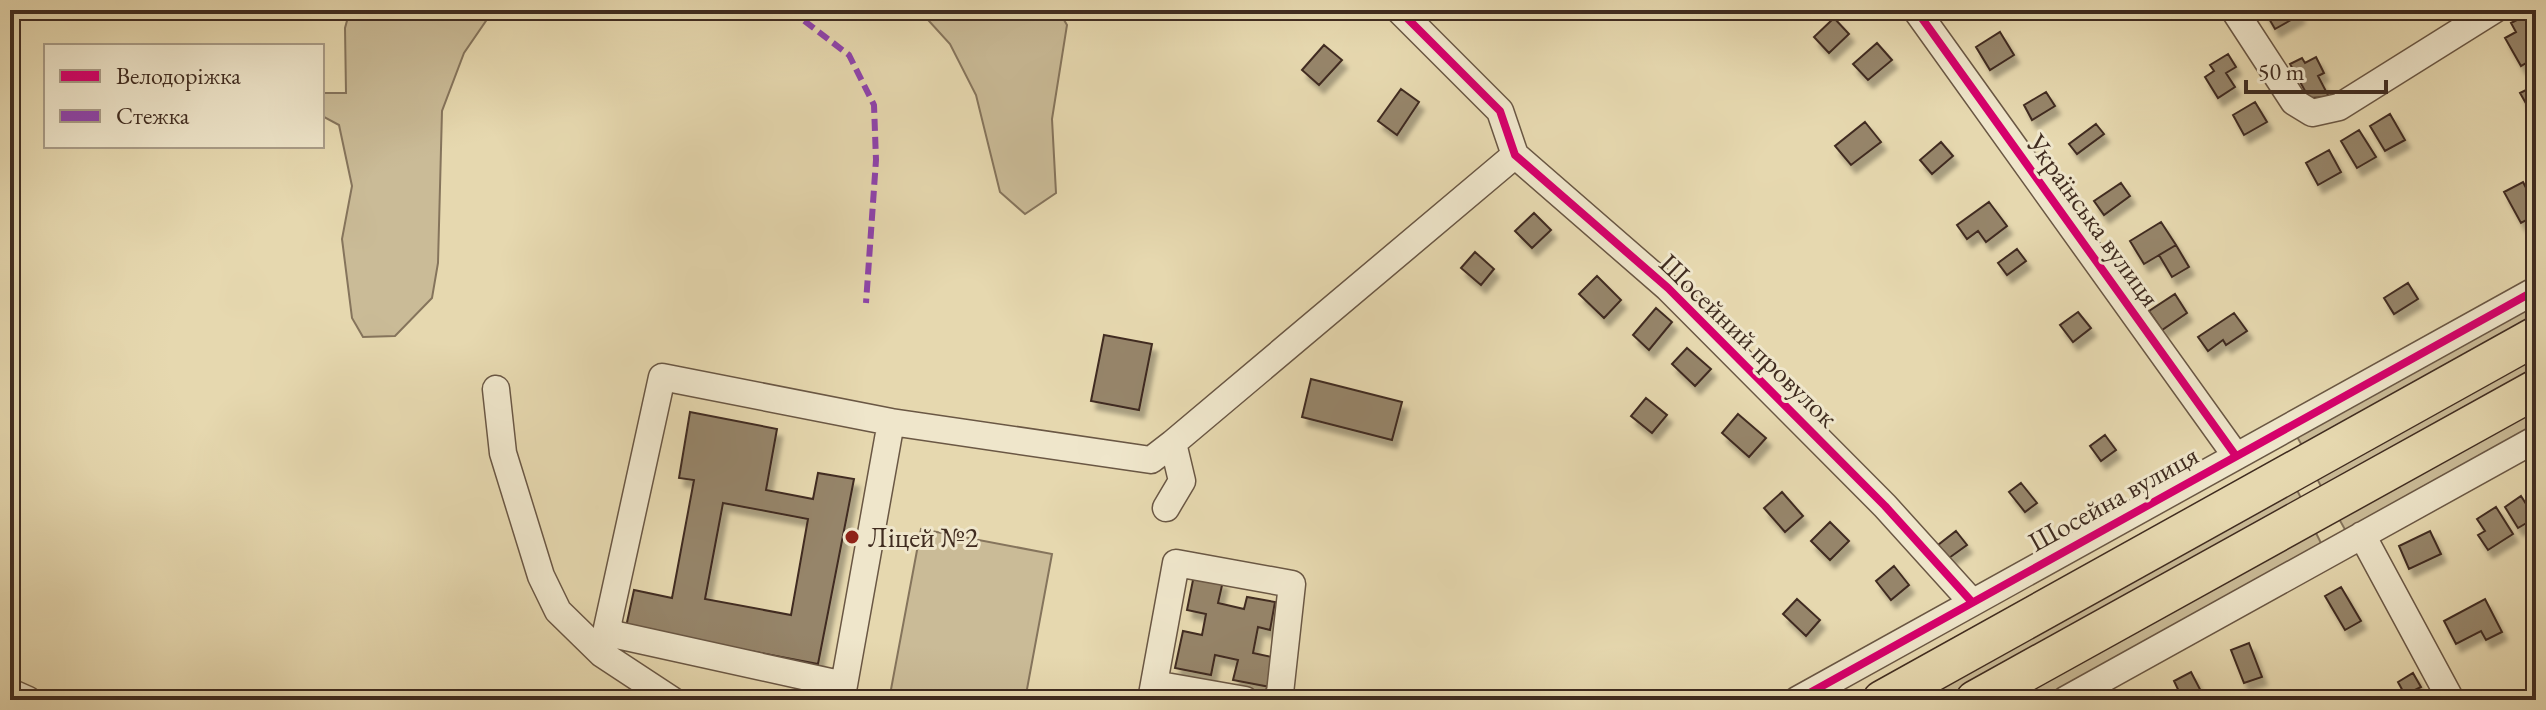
<svg xmlns="http://www.w3.org/2000/svg" width="2546" height="710" font-family="'EB Garamond',serif">
<defs>
<filter id="shadow"><feDropShadow dx="5" dy="8" stdDeviation="2" flood-color="#0004"/></filter>
</defs>
<rect width="100%" height="100%" fill="#e6d8af"/>
<filter id="stains"><feTurbulence type="fractalNoise" baseFrequency=".0025" numOctaves="4"/><feColorMatrix values="0 0 0 0 .2 0 0 0 0 .09 0 0 0 0 .02 0 0 0 .5 -.17"/></filter>
<radialGradient id="worn" r=".72"><stop offset=".6" stop-color="#630" stop-opacity="0"/><stop offset="1" stop-color="#630" stop-opacity=".3"/></radialGradient>
<!-- green -->
<path fill="#cabb97" stroke="#85745c" stroke-width="2" d="M350,10H499L488,18L464,53L442,111L438,263L432,298L395,336L363,337L352,318L342,239L352,186L339,125L322,116V93H346L345,28Z
M919,10H1058L1067,25L1052,119L1056,193L1025,214L1000,192L976,95L950,44Z
M2536,303V324L2305,451L2296,435Z
M2536,349V381L2326,496L2313,471Z
M2536,408V431L2348,535L2338,517Z
M2293,482L2303,502L1948,700H1902Z
M921,529L1052,554L1025,700H889Z
M2314,529L2322,545L2044,700H2009Z"/>
<!-- building -->
<path fill="#96856a" stroke="#402c20" stroke-width="2" fill-rule="evenodd" filter="url(#shadow)" d="M2264,10H2297L2300,15L2275,29Z
M2536,10V57L2521,66L2505,38L2516,32L2511,23Z
M1834,18L1849,34L1829,53L1814,37Z
M2000,32L2014,55L1990,70L1976,47Z
M1877,43L1892,60L1868,80L1853,64Z
M1324,45L1342,60L1319,85L1302,70Z
M2228,54L2236,67L2226,73L2235,87L2218,98L2205,77L2214,71L2210,65Z
M2316,57L2324,73L2318,76L2329,97L2309,98L2290,64L2302,58L2305,63Z
M2536,85V103L2528,107L2520,93Z
M1401,89L1419,102L1397,135L1378,121Z
M2046,92L2055,106L2032,120L2024,105Z
M2255,102L2267,122L2244,135L2233,115Z
M2390,114L2405,140L2385,151L2370,126Z
M1865,122L1881,142L1851,165L1835,146Z
M2096,124L2104,134L2077,154L2069,144Z
M2359,130L2376,157L2357,168L2341,141Z
M1941,142L1953,156L1932,174L1920,160Z
M2329,150L2341,172L2318,185L2306,163Z
M2523,182L2536,207V215L2521,223L2504,192Z
M2121,183L2130,196L2104,215L2094,201Z
M1989,202L2007,226L1986,242L1978,231L1967,239L1957,225Z
M1534,213L1551,230L1532,248L1515,231Z
M2161,222L2176,245L2144,264L2130,241Z
M2176,245L2189,267L2172,277L2159,255Z
M2017,249L2026,261L2007,275L1998,263Z
M1475,252L1494,269L1481,285L1461,268Z
M1597,276L1621,300L1604,318L1579,294Z
M2408,283L2418,299L2394,314L2384,298Z
M2175,294L2187,313L2162,330L2149,311Z
M1656,308L1672,322L1649,350L1633,335Z
M2078,312L2091,328L2073,342L2060,325Z
M2234,313L2247,331L2226,345L2223,340L2208,351L2198,337Z
M1104,335L1152,344L1139,410L1091,401Z
M1687,348L1711,369L1695,386L1672,364Z
M1311,379L1402,402L1392,440L1302,417Z
M1646,398L1667,415L1652,433L1631,416Z
M690,412L777,429L766,490L813,499L818,473L854,479L818,664L626,627L634,590L672,598L694,480L679,478ZM723,503L808,519L791,615L705,599Z
M1738,414L1766,438L1749,457L1722,433Z
M2105,435L2116,450L2101,461L2090,446Z
M2021,483L2037,503L2025,512L2009,492Z
M1782,492L1803,516L1785,532L1764,508Z
M2521,496L2535,518L2518,528L2505,507Z
M2496,507L2513,534L2488,550L2478,535L2485,531L2477,519Z
M1830,522L1849,541L1830,560L1811,541Z
M1956,531L1967,545L1949,558L1938,545Z
M2430,531L2441,554L2409,569L2399,546Z
M1894,566L1909,585L1891,600L1876,581Z
M1194,575L1223,581L1218,603L1244,609L1247,597L1275,602L1270,630L1258,627L1253,653L1276,658L1270,687L1233,680L1238,660L1215,655L1211,675L1175,668L1183,631L1202,635L1206,614L1187,610Z
M2341,587L2361,621L2345,630L2325,596Z
M1797,599L1820,620L1806,636L1783,614Z
M2485,599L2502,632L2486,640L2481,631L2456,644L2444,621Z
M2249,643L2262,677L2244,683L2231,650Z
M2191,672L2205,699L2203,700H2183L2174,681Z
M2413,673L2421,687L2405,695L2398,682Z"/>
<g fill="none" stroke-linecap="round" stroke-linejoin="round">
<defs>
<path id="minor" d="M1399,10L1500,111L1515,155L1668,288L1885,506L1971,601
M1916,10L2236,456
M2234,10L2294,102L2312,113L2339,107L2494,10
M496,389L503,453L541,576L558,611L602,654L672,700
M891,422L1151,460L1173,443
M1166,508L1182,481L1173,443L1515,155
M2362,535L2451,700
M1154,684L1245,700
M10,692L28,700
M841,700L844,685L891,422L662,377L607,628L617,635L844,685
M1151,700L1176,563L1292,584L1280,693L1275,700
M1797,700L2536,290
M2065,700L2536,439"/>
<path id="highway" d="M1882,700L2536,336
M1975,700L2536,389"/>
</defs>
<!-- minor casing -->
<use href="#minor" stroke="#6a5744" stroke-width="29"/>
<!-- highway casing -->
<use href="#highway" stroke="#402c20" stroke-width="41"/>
<!-- minor -->
<use href="#minor" stroke="#efe6cb" stroke-width="26"/>
<!-- highway -->
<use href="#highway" stroke="#e6d8af" stroke-width="38"/>
<!-- quiet -->
<path stroke="#8e44ad" stroke-width="6" stroke-dasharray="12 6" stroke-linecap="butt" d="M790,10L849,55L874,105L876,160L866,303"/>
<defs>
<path id="cycleway" d="M1399,10L1500,111L1515,155L1668,288L1885,506L1971,601
M1916,10L2236,456
M1797,700L2536,290"/>
</defs>
<!-- cycleway casing -->
<use href="#cycleway" stroke="#efe6cb" stroke-width="13"/>
<!-- cycleway -->
<use href="#cycleway" stroke="#d6006c" stroke-width="8"/>
</g>
<!-- markers -->
<circle fill="#8f2418" stroke="#efe6cb" stroke-width="3" cx="852" cy="537" r="8"/>
<g text-anchor="middle" dominant-baseline="central" stroke-width="6" stroke-linejoin="round" paint-order="stroke">
<!-- street labels -->
<g font-size="28" fill="#402c20" stroke="#efe6cb">
<text transform="translate(2094 220) rotate(54)">Українська вулиця</text>
<text transform="translate(1749 340) rotate(44)">Шосейний провулок</text>
<text transform="translate(2113 498) rotate(-29)">Шосейна вулиця</text>
</g>
<!-- poi labels -->
<g font-size="28" fill="#402c20" stroke="#efe6cb" text-anchor="start">
<text x="868" y="537">Ліцей №2</text>
</g>
</g>
<!-- margin -->
<rect width="2546" height="710" fill="none" stroke="#e6d8af" stroke-width="40"/>
<rect x="12" y="12" width="2522" height="686" fill="none" stroke="#402c20" stroke-width="4"/>
<rect x="20" y="20" width="2506" height="670" fill="none" stroke="#402c20" stroke-width="2"/>
<!-- legend -->
<rect x="44" y="44" width="280" height="104" fill="#efe6cb" stroke="#a99c87" stroke-width="2"/>
<rect x="60" y="70" width="40" height="12" fill="#d6006c" stroke="#a99c87" stroke-width="2"/>
<text x="116" y="84" font-size="24" fill="#402c20">Велодоріжка</text>
<rect x="60" y="110" width="40" height="12" fill="#8e44ad" stroke="#a99c87" stroke-width="2"/>
<text x="116" y="124" font-size="24" fill="#402c20">Стежка</text>
<!-- scale -->
<path d="M2246 80v12h140v-12" fill="none" stroke="#402c20" stroke-width="4"/>
<text x="2258" y="80" font-size="24" fill="#402c20" stroke="#efe6cb" stroke-width="6" paint-order="stroke">50 m</text>
<rect width="100%" height="100%" filter="url(#stains)"/>
<rect width="100%" height="100%" fill="url(#worn)"/>
</svg>
